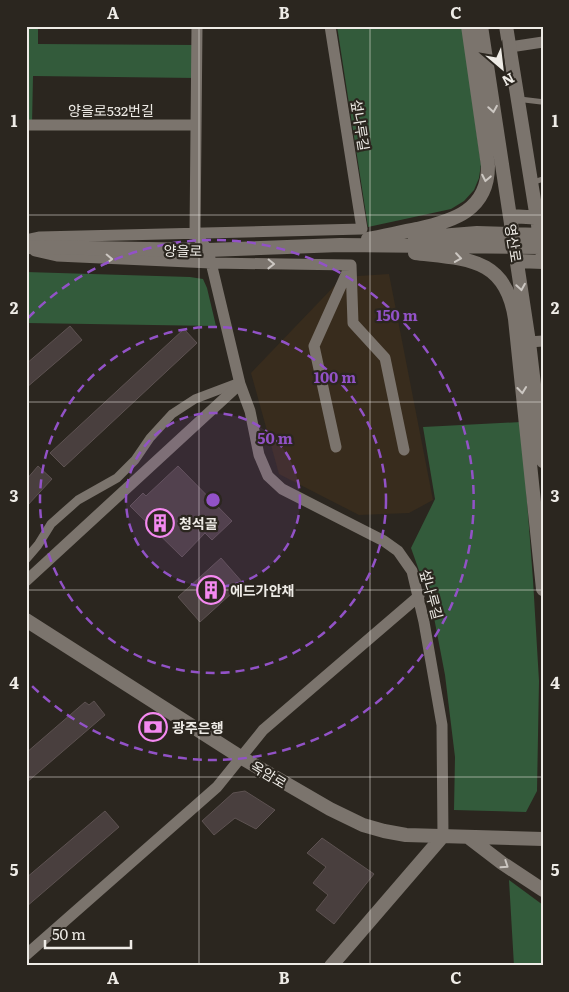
<svg xmlns="http://www.w3.org/2000/svg" width="569" height="992" font-family="Literata,'Noto Sans KR',serif">
<rect width="100%" height="100%" fill="#2b261f"/>
<!-- industrial -->
<path fill="#382c1d" d="M389,274L433,500L409,513L359,515L279,474L251,373L343,277Z"/>
<!-- green -->
<path fill="#335b3b" d="M26,26H38V44L197,45L196,78L33,76L32,125H26Z
M337,26H462L481,164L479,178L474,190L464,201L451,209L368,227Z
M26,272L190,277L203,279L207,288L216,326L26,323Z
M521,422L533,580L539,681L537,791L526,812L454,810L455,757L445,675L432,607L411,548L435,499L423,427Z
M509,880L543,905V966H514Z"/>
<!-- building -->
<path fill="#493f3e" stroke="#5d5251" d="M70,326L82,340L26,388V364Z
M184,329L197,343L64,467L50,453Z
M38,466L52,479L26,507V480Z
M178,466L232,521L212,540L205,533L182,557L130,506L143,493L146,496Z
M221,558L243,583L200,622L178,597Z
M94,701L105,715L26,783V753L85,702L89,705Z
M245,791L275,810L256,829L235,818L214,835L202,821L233,793Z
M105,811L119,827L26,907V878Z
M322,838L374,874L334,924L316,910L328,895L313,883L326,867L307,853Z"/>
<g fill="none" stroke-linecap="round" stroke-linejoin="round">
<!-- service -->
<path stroke="#7b746d" stroke-width="5.5" d="M518,99L543,102
M531,183L543,179"/>
<!-- pedestrian -->
<path stroke="#7b746d" stroke-width="9" d="M26,559L38,545L51,524L78,500L117,478L135,460L150,438L172,414L195,399L240,382"/>
<!-- minor -->
<path stroke="#7b746d" stroke-width="11" d="M197,26L195,234L208,250L240,384L250,411L259,455L268,476L282,489L384,541L398,551L412,571L424,622L442,725L443,836
M510,47L543,42
M26,125H196
M26,240L40,237L362,229L330,26
M35,251L57,256L211,263L351,265
M351,265L353,323L385,358L404,450
M529,342L543,341
M336,447L314,346L349,268
M26,581L240,384
M26,955L217,787L263,730L419,596"/>
<!-- tertiary -->
<path stroke="#7b746d" stroke-width="14" d="M481,26L529,342L543,461
M506,26L543,256
M510,216L543,218
M415,238L477,233L543,235
M368,239C384,236 401,232 417,229C454,221 488,210 488,166L468,26
M26,247L208,250L340,245L543,247
M415,253C466,259 506,257 515,319L543,589
M517,261L543,262
M26,620L242,758L330,809L363,825L384,831L406,835L543,839
M468,837L502,863L543,890
M331,966L443,836"/>
</g>
<!-- one-way arrows -->
<defs><path id="oneway-chevron" d="M-2-3.5L2.5 0L-2 3.5" fill="none" stroke-width="1.6" stroke-linecap="round" stroke-linejoin="round" transform="scale(1.25)"/></defs>
<g stroke="#ccc7c2">
<use href="#oneway-chevron" transform="translate(493 109) rotate(81)"/>
<use href="#oneway-chevron" transform="translate(486 178) rotate(101)"/>
<use href="#oneway-chevron" transform="translate(458 258) rotate(8)"/>
<use href="#oneway-chevron" transform="translate(109 259) rotate(2)"/>
<use href="#oneway-chevron" transform="translate(271 264) rotate(1)"/>
<use href="#oneway-chevron" transform="translate(521 287) rotate(81)"/>
<use href="#oneway-chevron" transform="translate(522 390) rotate(84)"/>
<use href="#oneway-chevron" transform="translate(505 865) rotate(34)"/>
</g>
<!-- grid -->
<path fill="none" stroke="#eeebe6" stroke-width="1" stroke-opacity="0.55" d="M199,26V966M370,26V966M26,215H543M26,402H543M26,590H543M26,777H543"/>
<!-- distance rings -->
<circle cx="213" cy="500" r="87" fill="#9252c7" fill-opacity=".12"/>
<g fill="none" stroke="#9252c7" stroke-width="2.5" stroke-dasharray="9 6">
<circle cx="213" cy="500" r="87"/>
<circle cx="213" cy="500" r="173"/>
<path d="M28 318A260 260 0 1 1 28 682"/>
</g>
<!-- icons -->
<defs>
<symbol id="building-ring" viewBox="-11 -11 22 22"><circle r="9.5" fill="#2b261f" stroke="#f489f0" stroke-width="1.5"/><path d="M-4-6H4V6H1V3H-1V6H-4ZM-2.5-4.3h1.7v1.8h-1.7ZM.8-4.3h1.7v1.8H.8ZM-2.5-1h1.7V.8h-1.7ZM.8-1h1.7V.8H.8Z" fill="#f489f0"/></symbol>
<symbol id="bank-ring" viewBox="-11 -11 22 22"><circle r="9.5" fill="#2b261f" stroke="#f489f0" stroke-width="1.5"/><path d="M-6-4H6V4H-6ZM0-2.3a2.3 2.3 0 1 0 0 4.6a2.3 2.3 0 1 0 0-4.6Z" fill="#f489f0"/></symbol>
</defs>
<g fill-rule="evenodd">
<use href="#building-ring" x="144" y="507" width="32" height="32"/>
<use href="#building-ring" x="195" y="574" width="32" height="32"/>
<use href="#bank-ring" x="137" y="711" width="32" height="32"/>
</g>
<g text-anchor="middle" dominant-baseline="central" stroke-width="4.5" stroke-linejoin="round" paint-order="stroke">
<!-- street labels -->
<g font-size="14" fill="#eeebe6" stroke="#2b261f">
<text x="111" y="110">양을로532번길</text>
<text transform="translate(361 125) rotate(81)">섶나루길</text>
<text transform="translate(514 243) rotate(81)">영산로</text>
<text transform="translate(183 250) rotate(1)">양을로</text>
<text transform="translate(432 594) rotate(75)">섶나루길</text>
<text transform="translate(269 774) rotate(31)">옥암로</text>
</g>
<!-- poi labels -->
<g font-size="14" font-weight="bold" fill="#eeebe6" stroke="#2b261f" text-anchor="start">
<text x="179" y="523">청석골</text>
<text x="230" y="590">에드가안채</text>
<text x="172" y="727">광주은행</text>
</g>
</g>
<circle cx="213" cy="500" r="8" fill="#9252c7" stroke="#2b261f" stroke-width="2.5"/>
<g font-size="15" text-anchor="middle" font-weight="bold" fill="#9252c7" stroke="#2b261f" stroke-width="4.5" stroke-linejoin="round" paint-order="stroke">
<text x="397" y="321">150 m</text>
<text x="335" y="383">100 m</text>
<text x="275" y="444">50 m</text>
</g>
<!-- border -->
<rect width="569" height="992" fill="none" stroke="#2b261f" stroke-width="55"/>
<!-- north arrow -->
<g transform="translate(502 68) rotate(152)" stroke="#2b261f" stroke-width="4" paint-order="stroke">
<path d="M0-4L9 19L0 12L-9 19Z" fill="#eeebe6"/>
<text y="-8" font-size="14" font-weight="bold" text-anchor="middle" fill="#eeebe6">N</text>
</g>
<!-- scale -->
<path d="M45 940v8h86v-8" fill="none" stroke="#eeebe6" stroke-width="2.5"/>
<text x="52" y="940" font-size="15" fill="#eeebe6" stroke="#2b261f" stroke-width="4" paint-order="stroke">50 m</text>
<rect x="28" y="28" width="514" height="936" fill="none" stroke="#eeebe6" stroke-width="2"/>
<g font-size="16" text-anchor="middle" font-weight="bold" fill="#eeebe6">
<text x="113" y="19">A</text>
<text x="284" y="19">B</text>
<text x="456" y="19">C</text>
<text x="14" y="127">1</text>
<text x="555" y="127">1</text>
<text x="14" y="314">2</text>
<text x="555" y="314">2</text>
<text x="14" y="502">3</text>
<text x="555" y="502">3</text>
<text x="14" y="689">4</text>
<text x="555" y="689">4</text>
<text x="14" y="876">5</text>
<text x="555" y="876">5</text>
<text x="113" y="984">A</text>
<text x="284" y="984">B</text>
<text x="456" y="984">C</text>
</g>
</svg>
